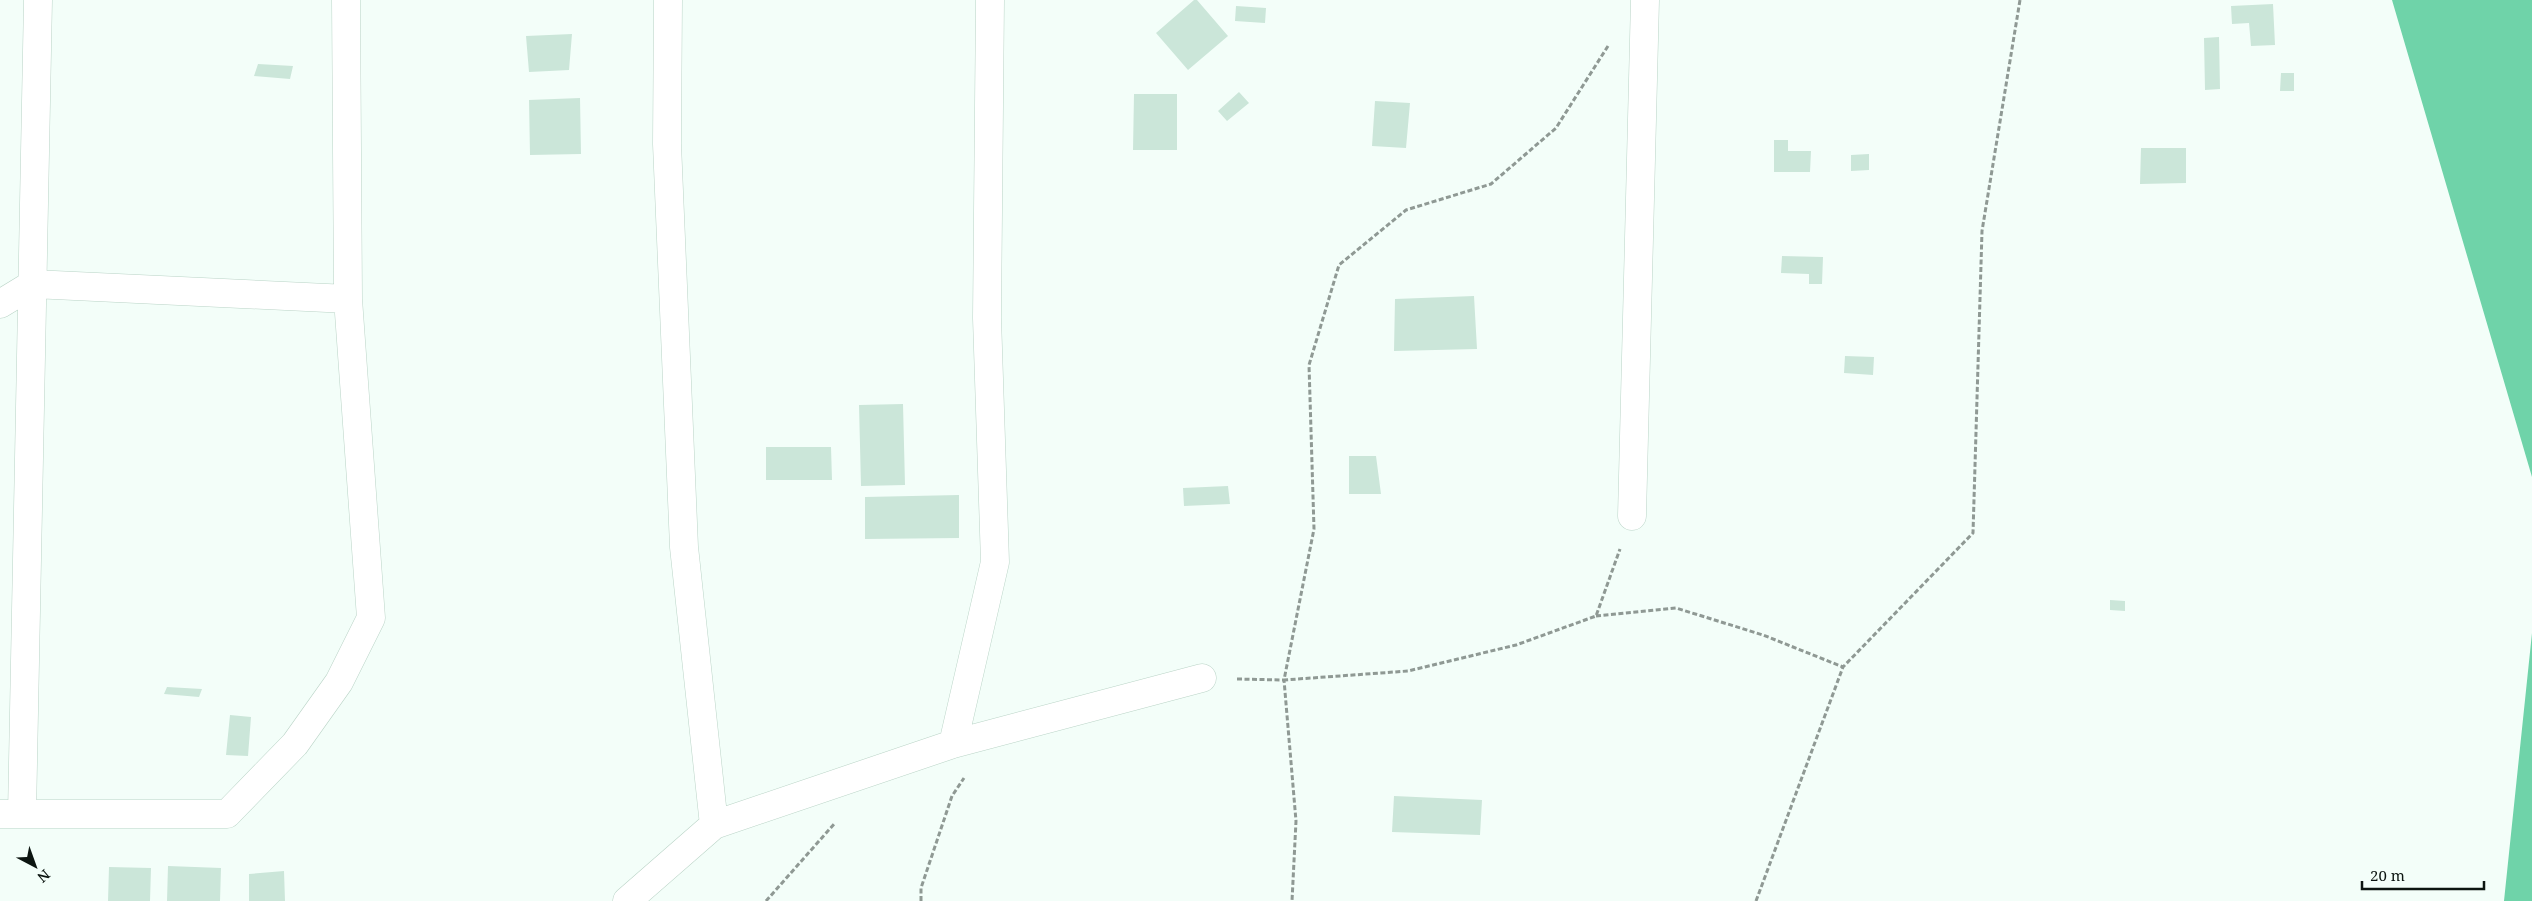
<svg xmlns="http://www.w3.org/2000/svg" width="2532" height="901" font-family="'Noto Serif',serif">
<rect width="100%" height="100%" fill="#f3fef9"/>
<!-- water -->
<path fill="#6fd3a9" d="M2392,0H2532V477Z
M2532,633V901H2504Z"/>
<!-- building -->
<path fill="#cbe6d9" d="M1194,0H1197L1228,36L1188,70L1156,33Z
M2273,4L2275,45L2251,46L2249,23L2232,24L2231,6Z
M1236,6L1266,8L1265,23L1235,21Z
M572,34L569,70L529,72L526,36Z
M2219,37L2220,89L2205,90L2204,38Z
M258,64L293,66L290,79L254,76Z
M2281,73H2294V91H2280Z
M1239,92L1249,103L1227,121L1218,111Z
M1134,94H1177V150H1133Z
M580,98L581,154L530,155L529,100Z
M1375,101L1410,103L1406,148L1372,146Z
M1774,140H1788V151H1811L1810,172H1774Z
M2141,148H2186V183L2140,184Z
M1869,154V170L1851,171V155Z
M1782,256L1823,257L1822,284H1809V274L1781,273Z
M1474,296L1477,349L1394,351L1395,299Z
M1845,356L1874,357L1873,375L1844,373Z
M903,404L905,485L861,486L859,405Z
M766,447H831L832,480H766Z
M1349,456H1376L1381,494H1349Z
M1228,486L1230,504L1184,506L1183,488Z
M959,495V538L865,539V497Z
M2110,600L2125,601V611L2110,610Z
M167,687L202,689L199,697L164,694Z
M230,715L251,717L248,756L226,755Z
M1394,796L1482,800L1480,835L1392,832Z
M168,866L221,868L220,901H167Z
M109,867L151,868L150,901H108Z
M284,871L285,901H249V874Z"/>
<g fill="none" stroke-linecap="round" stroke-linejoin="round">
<defs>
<path id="minor" d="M668,0L667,144L684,547L714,825
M0,304L33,284L348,299
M1632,516L1645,0
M953,744L995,562L987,318L990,0
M0,814H227L295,744L339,682L371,618L348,299L346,0
M22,814L38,0
M627,901L714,825L953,744L1202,678"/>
</defs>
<!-- minor casing -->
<use href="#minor" stroke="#bad4c7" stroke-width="29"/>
<!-- path -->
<path stroke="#8f9994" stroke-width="3" stroke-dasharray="5 2.5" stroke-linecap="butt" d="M1608,46L1556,128L1491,184L1406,210L1339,265L1309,365L1314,529L1284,680L1408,671L1516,645L1596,616L1620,549
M1596,616L1676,608L1763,635L1843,667
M1237,679L1284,680L1296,821L1292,901
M766,901L835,823
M921,901V888L952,796L964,778
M1756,901L1843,667L1973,533L1982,231L2020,0"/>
<!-- minor -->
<use href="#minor" stroke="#fff" stroke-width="28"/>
</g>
<!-- north arrow -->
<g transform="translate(35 866) rotate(139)" stroke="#f3fef9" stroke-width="4" paint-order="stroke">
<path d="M0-4L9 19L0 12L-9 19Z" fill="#0c1511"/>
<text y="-8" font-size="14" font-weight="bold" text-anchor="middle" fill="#0c1511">N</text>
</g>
<!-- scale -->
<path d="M2362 881v8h122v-8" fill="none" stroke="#0c1511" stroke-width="2.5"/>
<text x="2370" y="881" font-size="15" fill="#0c1511" stroke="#f3fef9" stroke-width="4" paint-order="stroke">20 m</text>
</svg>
